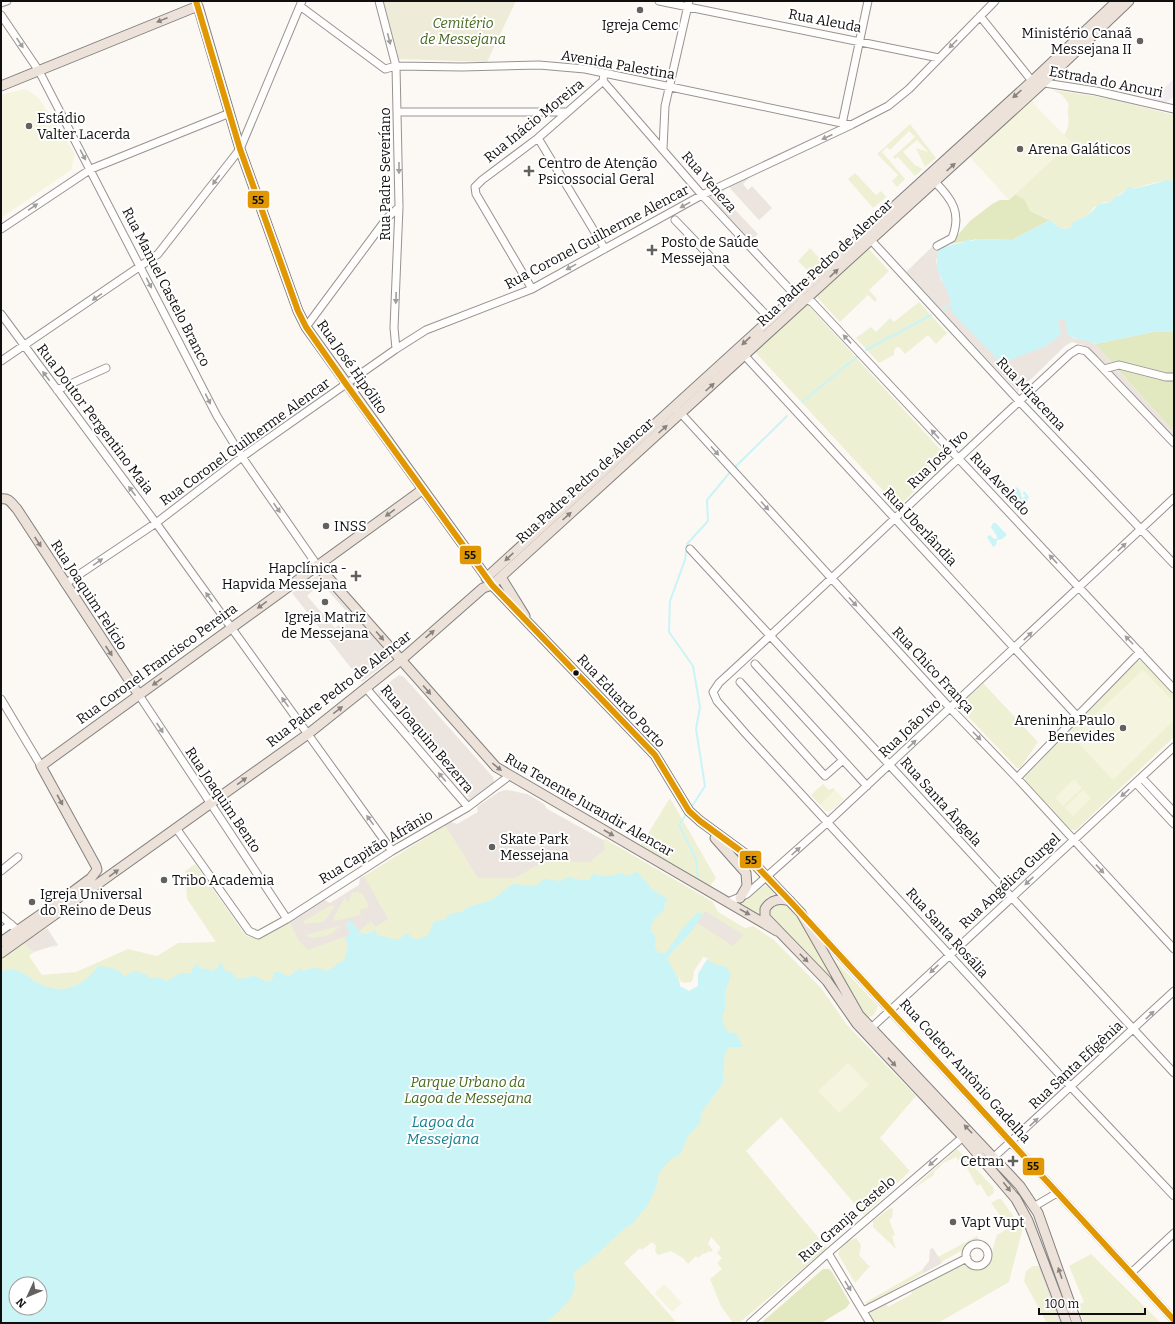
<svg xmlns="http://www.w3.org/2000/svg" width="1175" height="1324" font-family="Bitter,serif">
<rect width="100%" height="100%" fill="#fcf8f4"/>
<!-- industrial -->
<path fill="#f2ecf1" d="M1174,79V96L1166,103L1152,99Z"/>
<!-- green -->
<path fill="#eef0d4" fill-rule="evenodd" d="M1053,90L1106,98L1174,115V182C1162,179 1145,185 1134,189L1129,186C1122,195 1117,194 1111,202H1104L1093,208L1087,217L1080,219L1068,229L1060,228L1047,218L1030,211L1025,200L1015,194L1071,142L1064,135C1073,122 1065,115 1069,104L1062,95Z
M910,124L936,158L925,167L916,148L928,152L917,140L903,152L915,165L923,169L915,176L898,157L895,159L893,157L915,137L909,131L890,150L887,147L882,152L905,179L897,187L892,181L898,175L877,154Z
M855,173L876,195L881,191L886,197L873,208L848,179Z
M810,248L822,261L810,273L798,261Z
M868,248L889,271L869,290L877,299L875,302L868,295L840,322L815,295Z
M919,302L947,333L936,344L928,335L905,354L900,348L896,347L894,351V355L879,363L856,338L871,327L876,332L890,318L894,322Z
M808,305L948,458L898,507L755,352Z
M1137,660L1142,661L1174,694V737L1076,830L1070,829L1025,781V777Z
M983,683L1038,742L1020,768H1017L960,708L961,704Z
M823,784L829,790L833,788L835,790L820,805L811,795Z
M506,790C520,791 540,797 547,809L603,840L605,839L713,902L718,912L745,928L753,926L774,940L821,988L847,1025L916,1096L880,1138L910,1171L864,1215L781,1117L746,1151L827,1248L739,1323H733L721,1306L710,1279L722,1269L717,1263L722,1258L717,1253L721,1248L711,1237L708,1244L713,1250L711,1252L709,1251L705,1254L704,1253L698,1258L696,1256L688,1264L683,1258L671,1251L658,1255L655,1251L656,1246L652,1242L642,1250L640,1248L624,1263L677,1323H1V959L23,943L34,952L29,956L42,975L76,972L128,949L157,956L178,943L216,942L187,899L185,871L195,864L246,936L259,939L290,922L324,900L330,903L359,885L360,878L364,876L451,822L457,824L478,812L477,807L499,792ZM16,1284H40V1308H16Z
M670,798L716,878L710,886L641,845Z
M766,885L775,894C764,897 759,904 760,915L738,902L750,897Z
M774,904C777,904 781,903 783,904C797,907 831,973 840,988L768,915V910Z
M830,955L878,1006L874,1015L867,1018L864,1016Z
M957,1149L993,1187L994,1193L988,1197L980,1184L977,1186L962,1159L958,1161L956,1157L941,1164V1166L934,1172V1175L910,1191Z
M998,1199H1001L1017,1221L1013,1223L1010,1219L1007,1220L1004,1217L1002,1218L991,1203Z
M890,1208L893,1209L892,1218L889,1219L895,1235L892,1236L896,1249L873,1227V1221Z
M1019,1222L1023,1227L1009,1282L938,1323H875L870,1315L871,1311L886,1303L888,1307L912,1294L911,1290L962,1265C992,1277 990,1255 997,1235Z
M977,1236L979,1241L941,1262L938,1257Z
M856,1238L861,1245L859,1255L869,1266L871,1265L855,1283L838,1254C840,1247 849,1239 856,1238Z
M1091,1254L1161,1323H1084L1078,1305L1084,1302L1069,1266Z
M1033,1266H1038L1059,1323H1047L1024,1281L1026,1271Z
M922,1270L924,1273L868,1305L866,1302Z"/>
<!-- forest -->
<path fill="#e2e9c1" d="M1015,194L1025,200L1030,211L1050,220L1012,240L977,239L950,244L970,221L992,204L1000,200H1009Z
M1153,332H1174V432L1095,344Z
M823,1269H829L832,1272L850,1303L846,1308L821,1323H761Z"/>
<!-- cemetery -->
<path fill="#eeecd8" d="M383,1H516L487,62L399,59Z"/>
<!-- pitch -->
<path fill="#f5f4de" d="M25,89L38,97L75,154L71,170L1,218V95Z
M1032,99L1035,105L1071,142L1009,200L969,156Z
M978,453L992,468L985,475L971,460Z
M1143,670L1174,702V720L1113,780L1072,736Z
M1074,779L1082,788L1063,806L1055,798Z
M835,790L844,799L830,812L825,811L820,805Z
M1083,790L1091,798L1073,816L1065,808Z
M848,1063L869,1085L839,1113L818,1091Z
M664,1284L682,1303L672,1312L655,1293Z"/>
<!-- plaza -->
<path fill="#ece5df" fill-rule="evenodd" d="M754,173L743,184L748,190L752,186L772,208L759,220L728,186L720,194L758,234L751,241L708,195Z
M935,244L939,248L936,261L941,280L947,287L952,303V312L1044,347L1060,335L1058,319H1065L1072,338L1087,340L1095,344L1174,432V440L1089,348L1083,345L1072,342L1065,346L1018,392L906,272Z
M318,575L390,656V660L362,682L292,593ZM321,583L350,615L347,618L349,621L342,628L338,625L335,628L307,596Z
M399,675L404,677L493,777L494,783L469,801L466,800L469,798L382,694L379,697L378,691Z
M506,790L527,794L544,804L547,809L603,840L605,849L590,862L553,861L538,865L515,878H478L445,825L451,822L457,824L478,812L477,807L499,792Z
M364,876L388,919L375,927L371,921L358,932L352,921L346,923L350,935L308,950L298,940L290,922L324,900L330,903L359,885L360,878ZM358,892L362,893L369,906L364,909H359L361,915L334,921L333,919L345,897L348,903L352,893ZM332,905L334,907L326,919L322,922L304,924V921ZM340,926L333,933L325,936L311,938L305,935Z
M705,911L744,935L733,946L697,923Z
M47,928L58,945L51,949L56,945L34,952L23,943Z
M933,1248L942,1263L924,1273L922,1270L929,1261L930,1249Z
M1038,1266H1041L1062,1323H1059Z"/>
<!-- water -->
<path fill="#caf4f6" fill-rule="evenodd" d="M1168,180L1174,182V332H1153L1095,344C1086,338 1076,341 1068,335L1065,319H1058L1061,335L1044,347L1001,363L952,312C952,286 930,275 939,248L964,242L968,239L972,241L977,239L1012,240L1050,220C1057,226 1062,232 1071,227L1073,222L1087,216L1099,204L1111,202L1115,197L1122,194L1129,186L1134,189Z
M1016,487L1020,490L1022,498L1026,496L1023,494L1024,491L1029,497L1026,503H1020L1022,508L1019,510L1009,499L1011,496L1016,502L1018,501V498L1013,494V489Z
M993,523H996L1007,535L1002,539L997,540L996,545L993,547L987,537L990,535L994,539L998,538L991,527Z
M637,872L654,891L668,899L665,903L664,910C656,916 650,922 651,933L655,935V948L659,953H666L682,929L698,912L703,914L692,931L671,953L668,958C670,968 677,973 679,983L685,985L692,984L705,959L720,966H725L731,974L725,994V1008L722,1019L725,1028L731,1034L735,1032L743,1047H728L724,1059L723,1083L702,1112L700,1123L688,1136L681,1153L670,1160L659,1173L656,1188L648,1205L633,1223L623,1230L594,1257L573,1273C581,1296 562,1307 547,1322L1,1323V971C17,965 26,976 38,983C62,996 83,987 98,966C106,967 119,968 124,976L136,971L147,975L150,979L158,977L167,981L180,973H191L193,967L199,963V969L204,968L212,971L218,967L220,962L226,971L231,972L238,979L251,977L253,975L265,981H270L274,976L273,972H280L288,977L300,968L303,971C311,967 318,967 326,971L336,966L337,963L344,961L347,949L346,936L350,935L346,923L352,921C358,932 363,938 375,930L377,935L397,940L408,933C414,942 419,940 428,935L434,921L444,920L450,914L462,912L468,907L492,900L511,885L517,884L527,886L537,885L544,879L560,881L569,877L581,880H589L594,873C599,879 616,875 623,873L624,875H628ZM16,1284H40V1308H16Z"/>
<!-- pier -->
<path fill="#fcf8f4" d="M703,957L708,958L698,974V986L689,991L680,986L679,975L681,982L685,983L691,982L693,979L694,971Z"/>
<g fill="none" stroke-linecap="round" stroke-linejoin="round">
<!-- stream -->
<path stroke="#caf4f6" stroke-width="2" d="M943,310L954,302
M866,350L931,315
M802,402L858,356
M734,468L787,416
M691,808L705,786L696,729L700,707L693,666L669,632L670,601L685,560L687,544L708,521L707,500L731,471
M687,813L679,825L696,859L698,879"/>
<defs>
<path id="minor" d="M379,1L396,66L399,207L394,328L396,349
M659,1L939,58
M1,3L7,1
M300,6L385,69L396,66L462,67L539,65L585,69L851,125
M1,15L39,71L217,416L242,457L317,565
M980,16L1032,81L1096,91L1174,109
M604,73L603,81L702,195L795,295L812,302L1174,689
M399,112H567
M842,124L868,1
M538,138L605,249
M663,149L665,106L689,1
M935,182C952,199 962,213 952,238L937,246
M675,220L770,319
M1,229L91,169L230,113
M870,239L1019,401L1174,564
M532,289L476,194L475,187L482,180L538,138L603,81
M1,314L156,523L392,851
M306,327L387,218L399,207
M745,356L1077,716
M1,361L158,254L240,149L302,1
M1104,369L1119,365L1166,377H1174
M57,390L106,368
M677,409L950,708L1017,778L1174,949
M1174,443L1094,359L1086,351L1078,349L1070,354C952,463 837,575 719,683L713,692L717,701L746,734L1071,1087L1174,1196
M690,549L1174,1073
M65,584L156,523L242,457L396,349L426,330L532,289L702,195L851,125L888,106L909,89L995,1
M755,664L867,786
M740,682L825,776L843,760
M366,688L468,807
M139,695L287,919
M1,699L41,766
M1017,778L1140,652
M1142,778L1174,812
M1136,783L1174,824
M176,828L249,931L258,935L287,919L392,851L468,807L509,776
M1,871L18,857
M728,902L747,894L828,822L1174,498
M1,916L21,933
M809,922L1174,1320
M1,931L11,924
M868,1031L1174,747
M994,1157L1174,991
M1035,1206L1057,1193
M966 1255a11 11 0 1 1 22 0a11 11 0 1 1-22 0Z
M828,1253L870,1323
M1131,1273L1174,1233
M863,1311L967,1258
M750,1323L828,1253L963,1137"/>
<path id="major" d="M1,86L198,6L240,149L298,311L306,327L492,585L655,755L689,811L700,821L745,854L801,913L859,1015L1020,1186L1038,1213L1077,1323
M1,499C9,497 12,504 17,509L139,695
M317,565L496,767L777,931
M501,577L525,616
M486,578L1032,81L1117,1
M715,838L746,873L747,886L740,898
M790,901C779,898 771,899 765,909V917L827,981L857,1024L963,1137L1016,1199L1028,1221L1067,1323
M1,942L63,899L91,878L97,870L96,866L41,766L422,490
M1,953L308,734L401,660L483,588L492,585L1043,83L1129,1"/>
</defs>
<!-- minor casing -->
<use href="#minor" stroke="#969492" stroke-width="9"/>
<!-- major casing -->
<use href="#major" stroke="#83817f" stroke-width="11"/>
<!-- minor -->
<use href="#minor" stroke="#fffefd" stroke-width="7"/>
<!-- major -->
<use href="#major" stroke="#ede2da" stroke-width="9"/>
<defs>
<path id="bus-1" d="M196,1L240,149L298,311L306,327L346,384L492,585L655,755L689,811L700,821L745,854L790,901L1174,1320"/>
</defs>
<!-- bus-1 casing -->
<use href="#bus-1" stroke="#fff" stroke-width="9"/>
<!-- bus-1 -->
<use href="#bus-1" stroke="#e09702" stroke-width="6"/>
</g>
<!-- one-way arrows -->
<defs><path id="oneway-solid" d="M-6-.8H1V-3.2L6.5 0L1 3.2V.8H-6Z"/></defs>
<g fill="#89837f">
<use href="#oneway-solid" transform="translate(162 20) rotate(158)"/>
<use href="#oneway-solid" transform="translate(1017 94) rotate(138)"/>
<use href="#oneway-solid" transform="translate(951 167) rotate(-42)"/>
<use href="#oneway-solid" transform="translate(834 273) rotate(-43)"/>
<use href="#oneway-solid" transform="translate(746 341) rotate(137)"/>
<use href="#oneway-solid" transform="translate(710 387) rotate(-42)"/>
<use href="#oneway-solid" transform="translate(663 429) rotate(-42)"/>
<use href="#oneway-solid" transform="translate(390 513) rotate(144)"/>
<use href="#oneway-solid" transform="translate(567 516) rotate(-42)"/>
<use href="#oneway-solid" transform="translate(38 542) rotate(57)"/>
<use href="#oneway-solid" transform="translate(509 557) rotate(137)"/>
<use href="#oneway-solid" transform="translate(262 605) rotate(144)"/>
<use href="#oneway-solid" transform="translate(430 634) rotate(-41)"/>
<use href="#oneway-solid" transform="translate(380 636) rotate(49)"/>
<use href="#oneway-solid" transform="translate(109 651) rotate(56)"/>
<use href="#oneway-solid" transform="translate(157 682) rotate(144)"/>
<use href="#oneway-solid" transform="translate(427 690) rotate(49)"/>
<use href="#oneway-solid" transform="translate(338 710) rotate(-38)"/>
<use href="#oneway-solid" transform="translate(497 767) rotate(39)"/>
<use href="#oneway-solid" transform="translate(242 781) rotate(-36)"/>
<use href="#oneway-solid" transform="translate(60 800) rotate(61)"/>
<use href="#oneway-solid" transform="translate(609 833) rotate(30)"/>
<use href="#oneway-solid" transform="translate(114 873) rotate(-36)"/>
<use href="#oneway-solid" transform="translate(745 912) rotate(29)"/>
<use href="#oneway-solid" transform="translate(804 958) rotate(45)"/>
<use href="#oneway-solid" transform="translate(892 1062) rotate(47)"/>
<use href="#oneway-solid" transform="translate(968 1129) rotate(-134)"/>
<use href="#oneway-solid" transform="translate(1007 1187) rotate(52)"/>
<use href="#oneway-solid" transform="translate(1060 1273) rotate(-109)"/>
</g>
<g fill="#9f9e9e">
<use href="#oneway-solid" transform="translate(389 39) rotate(76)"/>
<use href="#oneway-solid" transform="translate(20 43) rotate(56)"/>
<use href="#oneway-solid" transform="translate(953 44) rotate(135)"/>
<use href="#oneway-solid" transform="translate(827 137) rotate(155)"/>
<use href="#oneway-solid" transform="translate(83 155) rotate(62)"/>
<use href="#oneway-solid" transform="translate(399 168) rotate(90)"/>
<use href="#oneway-solid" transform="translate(216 180) rotate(127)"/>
<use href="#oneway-solid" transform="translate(685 205) rotate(151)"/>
<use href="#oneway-solid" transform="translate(33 207) rotate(-34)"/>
<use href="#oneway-solid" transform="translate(571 267) rotate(151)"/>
<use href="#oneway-solid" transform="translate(149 283) rotate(63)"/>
<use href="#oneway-solid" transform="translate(97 297) rotate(146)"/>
<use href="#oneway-solid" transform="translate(396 298) rotate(92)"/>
<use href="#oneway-solid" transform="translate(847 339) rotate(-133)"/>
<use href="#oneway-solid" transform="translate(46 376) rotate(-127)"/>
<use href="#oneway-solid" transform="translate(208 399) rotate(63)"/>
<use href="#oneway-solid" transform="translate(935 434) rotate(-133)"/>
<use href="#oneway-solid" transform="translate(715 451) rotate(48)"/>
<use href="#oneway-solid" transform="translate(132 491) rotate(-127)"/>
<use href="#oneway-solid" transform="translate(765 506) rotate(48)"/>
<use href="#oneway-solid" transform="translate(277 508) rotate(55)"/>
<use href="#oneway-solid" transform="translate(1122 547) rotate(-44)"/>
<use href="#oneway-solid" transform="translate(1053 559) rotate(-133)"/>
<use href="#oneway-solid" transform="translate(98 562) rotate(-34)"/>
<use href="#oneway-solid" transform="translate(209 597) rotate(-126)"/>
<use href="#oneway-solid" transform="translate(853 602) rotate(48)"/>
<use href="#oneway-solid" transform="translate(1028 636) rotate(-43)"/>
<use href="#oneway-solid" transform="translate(1129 640) rotate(-134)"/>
<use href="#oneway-solid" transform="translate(285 702) rotate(-126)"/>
<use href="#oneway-solid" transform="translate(160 728) rotate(57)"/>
<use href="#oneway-solid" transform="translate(977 736) rotate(46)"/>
<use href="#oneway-solid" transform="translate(912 744) rotate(-44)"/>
<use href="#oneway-solid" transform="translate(442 777) rotate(-130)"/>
<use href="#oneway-solid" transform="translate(1125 793) rotate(138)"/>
<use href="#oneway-solid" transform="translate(370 820) rotate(-126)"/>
<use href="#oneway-solid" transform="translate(796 851) rotate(-42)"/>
<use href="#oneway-solid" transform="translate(1100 869) rotate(47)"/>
<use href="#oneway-solid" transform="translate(1029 881) rotate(137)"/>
<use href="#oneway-solid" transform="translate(934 969) rotate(137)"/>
<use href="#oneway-solid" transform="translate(1150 1015) rotate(-44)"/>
<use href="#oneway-solid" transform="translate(1034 1122) rotate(-43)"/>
<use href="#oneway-solid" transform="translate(933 1162) rotate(138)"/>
<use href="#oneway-solid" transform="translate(848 1286) rotate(59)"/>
</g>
<!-- markers -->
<g fill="#62615f" stroke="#fff" stroke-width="1.5">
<circle cx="640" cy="10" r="4"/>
<circle cx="1140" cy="41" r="4"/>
<circle cx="29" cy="126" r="4"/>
<circle cx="1020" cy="149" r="4"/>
<path d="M527 165h4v4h4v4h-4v4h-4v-4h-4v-4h4z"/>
<path d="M650 244h4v4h4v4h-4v4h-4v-4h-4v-4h4z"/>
<circle cx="326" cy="526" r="4"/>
<path d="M354 570h4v4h4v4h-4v4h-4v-4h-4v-4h4z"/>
<circle cx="325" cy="602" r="4"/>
<circle cx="1123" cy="728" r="4"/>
<circle cx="492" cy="847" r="4"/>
<circle cx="164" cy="880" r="4"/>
<circle cx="32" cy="902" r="4"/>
<path d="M1011 1155h4v4h4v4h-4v4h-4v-4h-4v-4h4z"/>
<circle cx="953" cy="1222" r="4"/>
</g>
<circle fill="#0f0f0f" stroke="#fff" stroke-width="1.5" cx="576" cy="673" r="3.5"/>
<g text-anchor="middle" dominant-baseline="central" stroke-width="4" stroke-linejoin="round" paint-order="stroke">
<!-- street labels -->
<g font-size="14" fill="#0f0f0f" stroke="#fff">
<text transform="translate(825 21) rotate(11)">Rua Aleuda</text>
<text transform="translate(618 65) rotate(10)">Avenida Palestina</text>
<text transform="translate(1106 82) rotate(11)">Estrada do Ancuri</text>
<text transform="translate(534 121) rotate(-39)">Rua Inácio Moreira</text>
<text transform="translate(385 174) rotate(-90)">Rua Padre Severíano</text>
<text transform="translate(709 182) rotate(49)">Rua Veneza</text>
<text transform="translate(597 237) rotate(-28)">Rua Coronel Guilherme Alencar</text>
<text transform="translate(825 263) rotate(-43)">Rua Padre Pedro de Alencar</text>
<text transform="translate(166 287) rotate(63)">Rua Manuel Castelo Branco</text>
<text transform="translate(352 367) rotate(55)">Rua José Hipólito</text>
<text transform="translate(1031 394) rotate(47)">Rua Miracema</text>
<text transform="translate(95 419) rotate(53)">Rua Doutor Pergentino Maia</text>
<text transform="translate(245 442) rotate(-36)">Rua Coronel Guilherme Alencar</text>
<text transform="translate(938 459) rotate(-44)">Rua José Ivo</text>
<text transform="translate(585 481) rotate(-42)">Rua Padre Pedro de Alencar</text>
<text transform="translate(1000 484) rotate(47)">Rua Aveledo</text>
<text transform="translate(920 527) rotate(47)">Rua Uberlândia</text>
<text transform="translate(89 595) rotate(57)">Rua Joaquim Felício</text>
<text transform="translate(157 664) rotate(-36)">Rua Coronel Francisco Pereira</text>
<text transform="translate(933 670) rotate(47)">Rua Chico França</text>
<text transform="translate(339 689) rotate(-38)">Rua Padre Pedro de Alencar</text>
<text transform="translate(621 701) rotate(47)">Rua Eduardo Porto</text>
<text transform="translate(910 728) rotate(-43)">Rua João Ivo</text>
<text transform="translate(427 739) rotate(50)">Rua Joaquim Bezerra</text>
<text transform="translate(223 800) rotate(56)">Rua Joaquim Bento</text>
<text transform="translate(941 802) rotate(48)">Rua Santa Ângela</text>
<text transform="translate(589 805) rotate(30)">Rua Tenente Jurandir Alencar</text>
<text transform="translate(376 847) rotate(-31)">Rua Capitão Afrânio</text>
<text transform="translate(1010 881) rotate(-43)">Rua Angélica Gurgel</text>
<text transform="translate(947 933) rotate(48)">Rua Santa Rosália</text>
<text transform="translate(1076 1065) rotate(-43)">Rua Santa Efigênia</text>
<text transform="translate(965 1071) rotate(48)">Rua Coletor Antônio Gadelha</text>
<text transform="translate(847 1219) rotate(-41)">Rua Granja Castelo</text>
</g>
<!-- park labels -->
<g font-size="14" font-style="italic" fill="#45691d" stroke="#fff">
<text x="463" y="23">Cemitério<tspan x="463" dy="16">de Messejana</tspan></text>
<text x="468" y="1082">Parque Urbano da<tspan x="468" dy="16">Lagoa de Messejana</tspan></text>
</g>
<!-- poi labels -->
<g font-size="14" fill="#0f0f0f" stroke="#fff" text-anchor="start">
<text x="640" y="25" text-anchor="middle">Igreja Cemc</text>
<text x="1132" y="33" text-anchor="end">Ministério Canaã<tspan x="1132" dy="16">Messejana II</tspan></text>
<text x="37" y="118">Estádio<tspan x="37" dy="16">Valter Lacerda</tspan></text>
<text x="1028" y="149">Arena Galáticos</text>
<text x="538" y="163">Centro de Atenção<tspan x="538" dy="16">Psicossocial Geral</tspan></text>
<text x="661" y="242">Posto de Saúde<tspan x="661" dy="16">Messejana</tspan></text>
<text x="334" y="526">INSS</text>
<text x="347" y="568" text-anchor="end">Hapclínica -<tspan x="347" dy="16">Hapvida Messejana</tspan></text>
<text x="325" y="617" text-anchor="middle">Igreja Matriz<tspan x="325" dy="16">de Messejana</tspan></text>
<text x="1115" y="720" text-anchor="end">Areninha Paulo<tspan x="1115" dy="16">Benevides</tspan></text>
<text x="500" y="839">Skate Park<tspan x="500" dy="16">Messejana</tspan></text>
<text x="172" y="880">Tribo Academia</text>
<text x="40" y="894">Igreja Universal<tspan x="40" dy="16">do Reino de Deus</tspan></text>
<text x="1004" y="1161" text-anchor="end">Cetran</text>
<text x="961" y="1222">Vapt Vupt</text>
</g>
<!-- water labels -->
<g font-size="15" font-style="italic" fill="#14808e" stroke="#fff">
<text x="443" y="1122">Lagoa da<tspan x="443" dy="17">Messejana</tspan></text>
</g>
</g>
<g stroke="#fff" stroke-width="1.5">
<rect x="247" y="190" width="23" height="19" rx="4" fill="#e09702"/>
<rect x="459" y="545" width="23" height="20" rx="4" fill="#e09702"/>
<rect x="739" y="850" width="23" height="19" rx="4" fill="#e09702"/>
<rect x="1022" y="1157" width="23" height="19" rx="4" fill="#e09702"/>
</g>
<g font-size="11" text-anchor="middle" font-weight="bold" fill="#111">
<text x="258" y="204">55</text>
<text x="470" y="559">55</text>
<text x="751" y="864">55</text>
<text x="1033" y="1170">55</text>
</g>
<!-- border -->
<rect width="1175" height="1324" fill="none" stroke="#0f0f0f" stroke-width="4"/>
<!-- north arrow -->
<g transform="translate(28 1296) rotate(226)"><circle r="19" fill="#ffffff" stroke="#9f9f9f"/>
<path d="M0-3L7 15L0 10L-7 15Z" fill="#62615f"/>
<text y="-6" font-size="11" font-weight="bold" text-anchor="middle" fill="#0f0f0f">N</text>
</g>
<!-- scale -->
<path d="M1039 1308v6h106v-6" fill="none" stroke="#0f0f0f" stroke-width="2"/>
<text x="1045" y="1308" font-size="12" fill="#0f0f0f" stroke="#ffffff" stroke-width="3" paint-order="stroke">100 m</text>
</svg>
